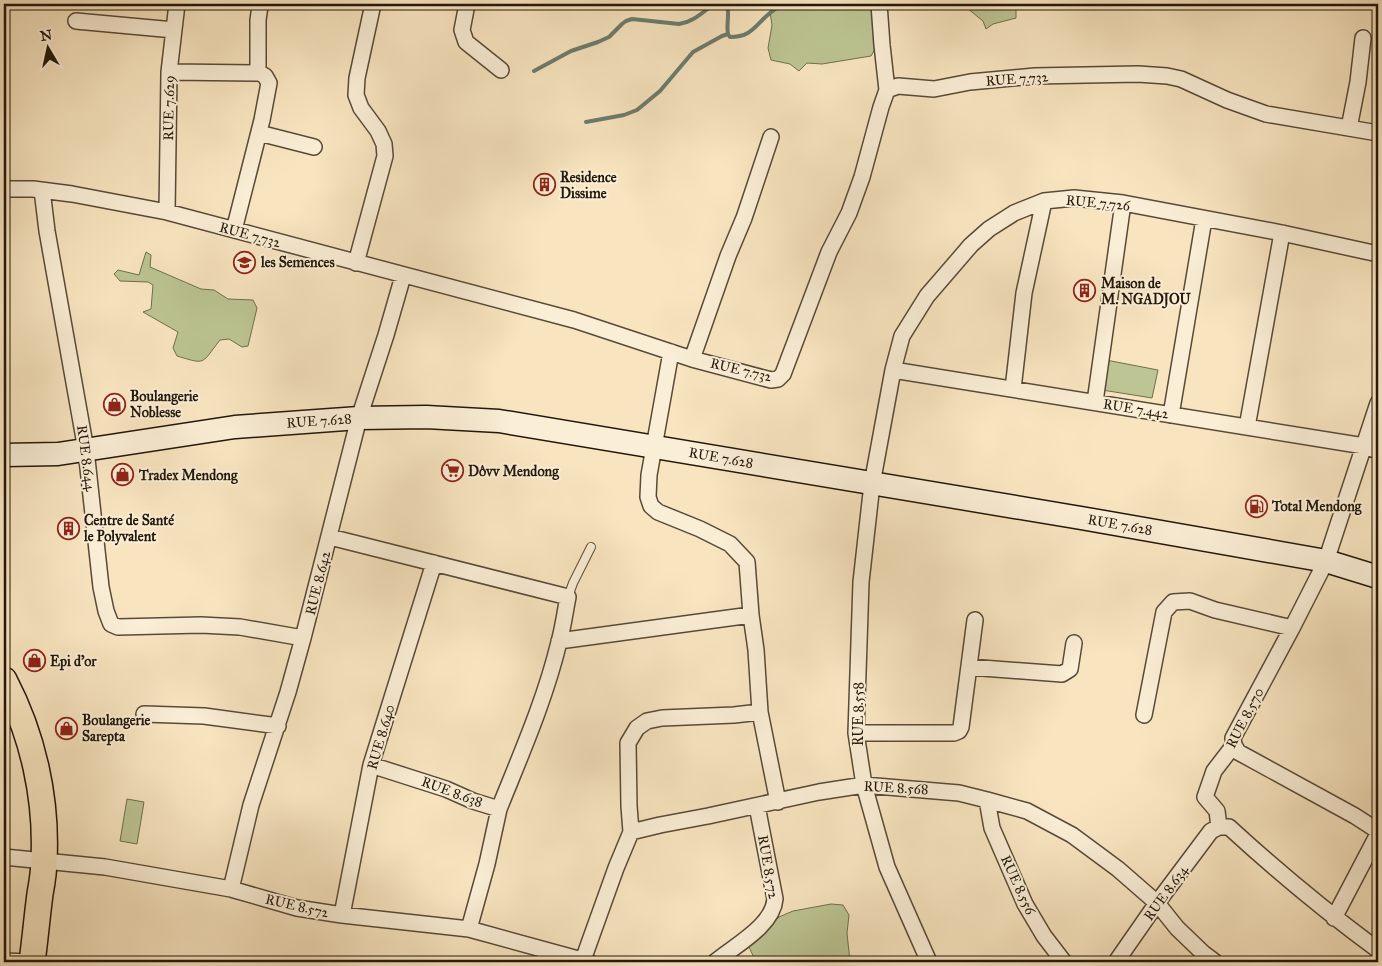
<svg xmlns="http://www.w3.org/2000/svg" width="1382" height="966" font-family="'IM FELL Great Primer',serif">
<rect width="100%" height="100%" fill="#f8e5c0"/>
<filter id="stains"><feTurbulence type="fractalNoise" baseFrequency=".004" numOctaves="4"/><feColorMatrix values="0 0 0 0 .2 0 0 0 0 .09 0 0 0 0 .02 0 0 0 .5 -.17"/></filter>
<radialGradient id="worn" r=".72"><stop offset=".6" stop-color="#630" stop-opacity="0"/><stop offset="1" stop-color="#630" stop-opacity=".3"/></radialGradient>
<!-- green -->
<path fill="#bcc593" stroke="#706e4e" d="M773,4H873L875,49L871,56L822,64L807,63L799,71L790,64L771,60L768,48L772,25L770,12Z
M966,4H1016V18L993,24L986,29L983,21L967,8Z
M146,252L151,255L150,267L201,289L214,290L228,299L253,300L257,308L248,346L242,347L229,339L220,340C201,364 207,365 177,356L173,348L178,332L143,312L151,309L153,285L148,282L120,281L114,274L118,270L139,275Z
M1106,360L1158,370L1152,398L1102,390Z
M127,799L144,802L137,844L120,841Z
M831,904L843,905L849,915L847,933L850,962H756L749,947L779,917L793,911Z"/>
<g fill="none" stroke-linecap="round" stroke-linejoin="round">
<!-- stream -->
<path stroke="#6c7c6e" stroke-width="4" d="M727,4C730,14 726,24 728,34
M534,71L571,51L598,42L609,37L622,24L626,21L632,19L679,24C693,22 703,12 714,4
M586,122L624,115L637,110L660,91L693,52L722,36L728,34L730,37C752,37 755,25 770,13C774,9 779,6 784,4"/>
<defs>
<path id="lane" d="M568,597L573,583L591,547"/>
<path id="street" d="M467,4L462,30L466,42L501,70
M879,4L882,45L887,90
M76,21L174,30
M169,72L256,73L258,72V20L260,6
M1349,128L1358,82L1363,38
M259,133L314,147
M4,189H33L72,194L167,212L574,320L692,359L771,380L778,379L783,374L829,252L849,213L862,177L881,107L887,90L898,86L934,89L970,82L1035,76L1138,74L1167,76L1181,79L1227,100L1266,114L1378,133
M42,190L47,231L86,450L101,587L106,611L111,624L118,627L201,625L240,627L303,638
M167,212L169,72L177,4
M234,230L262,120L269,83L265,76L258,72
M356,263L385,156L384,144L378,131L361,108L356,95L357,78L373,4
M671,352L649,475L648,497L651,506L658,512L700,529L730,544L747,562L751,615L756,650L760,712L778,802
M692,359L728,256L744,218L771,137
M893,370L1364,446L1378,451
M1013,389L1024,293L1044,201
M1095,402L1123,203
M1378,403L1326,561L1292,628L1233,738L1234,745L1214,771L1205,797L1217,811L1219,827H1229C1277,871 1325,911 1378,950
M1171,415L1204,219
M1247,427L1282,233
M330,537L568,597C565,612 563,628 559,642C545,700 521,754 499,809
M559,641L751,615
M969,667L1062,674L1070,669L1074,643
M144,714L204,716L278,726
M1144,715L1164,612L1173,602L1190,601L1215,610L1292,628
M856,733H954L959,731L961,727L975,620
M1234,745L1238,752L1355,816L1378,831
M371,765L446,789L473,801L499,809L487,864L469,929
M987,800L992,828L1025,904L1044,936L1064,962
M631,832L629,806L628,743L637,728L647,721L662,718L734,715L760,712
M4,857L105,867L231,889L297,908L342,915L469,929L589,962
M231,889L251,805L288,692L303,638L359,418L386,335L403,276
M342,915L371,765L434,563
M1334,918L1378,834
M583,960L616,868L631,832L660,825L708,816L819,792L864,785L959,793L987,800L1027,811L1072,835L1118,869L1157,903L1177,928L1203,953L1215,962
M4,961L31,962
M715,962C734,946 773,926 775,899L757,806
M929,962L887,867L864,785L856,733L861,582L872,484L893,370L902,336L927,296L971,245L989,229L1014,213L1044,201L1074,198L1123,203L1282,233L1378,254
M1116,962L1157,903L1211,831L1219,827"/>
<path id="secondary" d="M4,455L58,454L235,427L359,418L426,417L499,421L1081,518L1326,561L1378,577"/>
<path id="primary" d="M4,680C33,735 47,798 44,860C44,871 42,883 40,894C37,917 35,940 32,962"/>
</defs>
<!-- lane casing -->
<use href="#lane" stroke="#584a38" stroke-width="10"/>
<!-- street casing -->
<use href="#street" stroke="#584a38" stroke-width="18"/>
<!-- secondary casing -->
<use href="#secondary" stroke="#23170a" stroke-width="25"/>
<!-- primary casing -->
<use href="#primary" stroke="#23170a" stroke-width="28"/>
<!-- lane -->
<use href="#lane" stroke="#faeed6" stroke-width="8"/>
<!-- street -->
<use href="#street" stroke="#faeed6" stroke-width="15"/>
<!-- secondary -->
<use href="#secondary" stroke="#faeed6" stroke-width="22"/>
<!-- primary -->
<use href="#primary" stroke="#f8e5c0" stroke-width="25"/>
</g>
<!-- icons -->
<defs>
<symbol id="building-ring" viewBox="-11 -11 22 22"><circle r="9.5" fill="#faeed6" stroke="#8f2418" stroke-width="1.5"/><path d="M-4-6H4V6H1V3H-1V6H-4ZM-2.5-4.3h1.7v1.8h-1.7ZM.8-4.3h1.7v1.8H.8ZM-2.5-1h1.7V.8h-1.7ZM.8-1h1.7V.8H.8Z" fill="#8f2418"/></symbol>
<symbol id="school-ring" viewBox="-11 -11 22 22"><circle r="9.5" fill="#faeed6" stroke="#8f2418" stroke-width="1.5"/><path d="M0-5L7-2L0 1L-7-2ZM-4 1L0 2.5L4 1V4Q0 6-4 4Z" fill="#8f2418"/></symbol>
<symbol id="shop-ring" viewBox="-11 -11 22 22"><circle r="9.5" fill="#faeed6" stroke="#8f2418" stroke-width="1.5"/><path d="M-5-2.5h2.3a2.7 3.5 0 0 1 5.4 0H5L5.5 6h-11ZM-1.5-2.5h3a1.5 2.3 0 0 0-3 0Z" fill="#8f2418"/></symbol>
<symbol id="supermarket-ring" viewBox="-11 -11 22 22"><circle r="9.5" fill="#faeed6" stroke="#8f2418" stroke-width="1.5"/><path d="M-6-5.5h2.5l.6 2H6L4.5 2H-2.5L-4.4-4H-6ZM-1.5 3.2a1.3 1.3 0 1 0 .1 0ZM3 3.2a1.3 1.3 0 1 0 .1 0Z" fill="#8f2418"/></symbol>
<symbol id="fuel-ring" viewBox="-11 -11 22 22"><circle r="9.5" fill="#faeed6" stroke="#8f2418" stroke-width="1.5"/><path d="M-5.5-6h7V0h2V4h1.3V-2.5L3-4.5l.8-.8L6-3V5H2.5V1h-1V6h-7ZM-4.2-4.7v3.2H.2V-4.7Z" fill="#8f2418"/></symbol>
</defs>
<g fill-rule="evenodd">
<use href="#building-ring" x="532" y="172" width="25" height="25"/>
<use href="#school-ring" x="232" y="250" width="25" height="25"/>
<use href="#building-ring" x="1072" y="278" width="25" height="25"/>
<use href="#shop-ring" x="102" y="392" width="25" height="25"/>
<use href="#supermarket-ring" x="440" y="458" width="25" height="25"/>
<use href="#shop-ring" x="110" y="462" width="25" height="25"/>
<use href="#fuel-ring" x="1244" y="494" width="25" height="25"/>
<use href="#building-ring" x="56" y="516" width="25" height="25"/>
<use href="#shop-ring" x="22" y="648" width="25" height="25"/>
<use href="#shop-ring" x="54" y="716" width="25" height="25"/>
</g>
<g text-anchor="middle" dominant-baseline="central" stroke-width="4" stroke-linejoin="round" paint-order="stroke">
<!-- street labels -->
<g font-size="14" fill="#23170a" stroke="#faeed6">
<text transform="translate(1017 79) rotate(-4)">RUE 7.732</text>
<text transform="translate(169 108) rotate(-89)">RUE 7.629</text>
<text transform="translate(1098 203) rotate(5)">RUE 7.726</text>
<text transform="translate(250 235) rotate(15)">RUE 7.732</text>
<text transform="translate(741 370) rotate(13)">RUE 7.732</text>
<text transform="translate(1136 409) rotate(9)">RUE 7.442</text>
<text transform="translate(319 421) rotate(-4)">RUE 7.628</text>
<text transform="translate(86 458) rotate(82)">RUE 8.644</text>
<text transform="translate(721 458) rotate(10)">RUE 7.628</text>
<text transform="translate(1120 525) rotate(10)">RUE 7.628</text>
<text transform="translate(318 583) rotate(-76)">RUE 8.642</text>
<text transform="translate(858 714) rotate(-90)">RUE 8.558</text>
<text transform="translate(1245 718) rotate(-63)">RUE 8.570</text>
<text transform="translate(381 737) rotate(-74)">RUE 8.640</text>
<text transform="translate(896 788) rotate(3)">RUE 8.568</text>
<text transform="translate(452 792) rotate(20)">RUE 8.638</text>
<text transform="translate(768 867) rotate(80)">RUE 8.572</text>
<text transform="translate(1018 885) rotate(65)">RUE 8.556</text>
<text transform="translate(1166 893) rotate(-54)">RUE 8.634</text>
<text transform="translate(297 906) rotate(13)">RUE 8.572</text>
</g>
<!-- poi labels -->
<g font-size="14" font-weight="bold" fill="#23170a" stroke="#faeed6" text-anchor="start">
<text x="560" y="177">Residence<tspan x="560" dy="16">Dissime</tspan></text>
<text x="261" y="262">les Semences</text>
<text x="1101" y="283">Maison de<tspan x="1101" dy="16">M. NGADJOU</tspan></text>
<text x="130" y="396">Boulangerie<tspan x="130" dy="16">Noblesse</tspan></text>
<text x="468" y="471">Dôvv Mendong</text>
<text x="139" y="475">Tradex Mendong</text>
<text x="1272" y="506">Total Mendong</text>
<text x="84" y="520">Centre de Santé<tspan x="84" dy="16">le Polyvalent</tspan></text>
<text x="50" y="661">Epi d'or</text>
<text x="82" y="720">Boulangerie<tspan x="82" dy="16">Sarepta</tspan></text>
</g>
</g>
<!-- margin -->
<rect width="1382" height="966" fill="none" stroke="#f8e5c0" stroke-width="20"/>
<rect x="5" y="5" width="1372" height="956" fill="none" stroke="#23170a" stroke-width="2.5"/>
<rect x="10" y="10" width="1362" height="946" fill="none" stroke="#23170a"/>
<!-- north arrow -->
<g transform="translate(48 48) rotate(351)" stroke="#faeed6" stroke-width="4" paint-order="stroke">
<path d="M0-4L9 19L0 12L-9 19Z" fill="#23170a"/>
<text y="-8" font-size="14" font-weight="bold" text-anchor="middle" fill="#23170a">N</text>
</g>
<rect width="100%" height="100%" filter="url(#stains)"/>
<rect width="100%" height="100%" fill="url(#worn)"/>
</svg>
